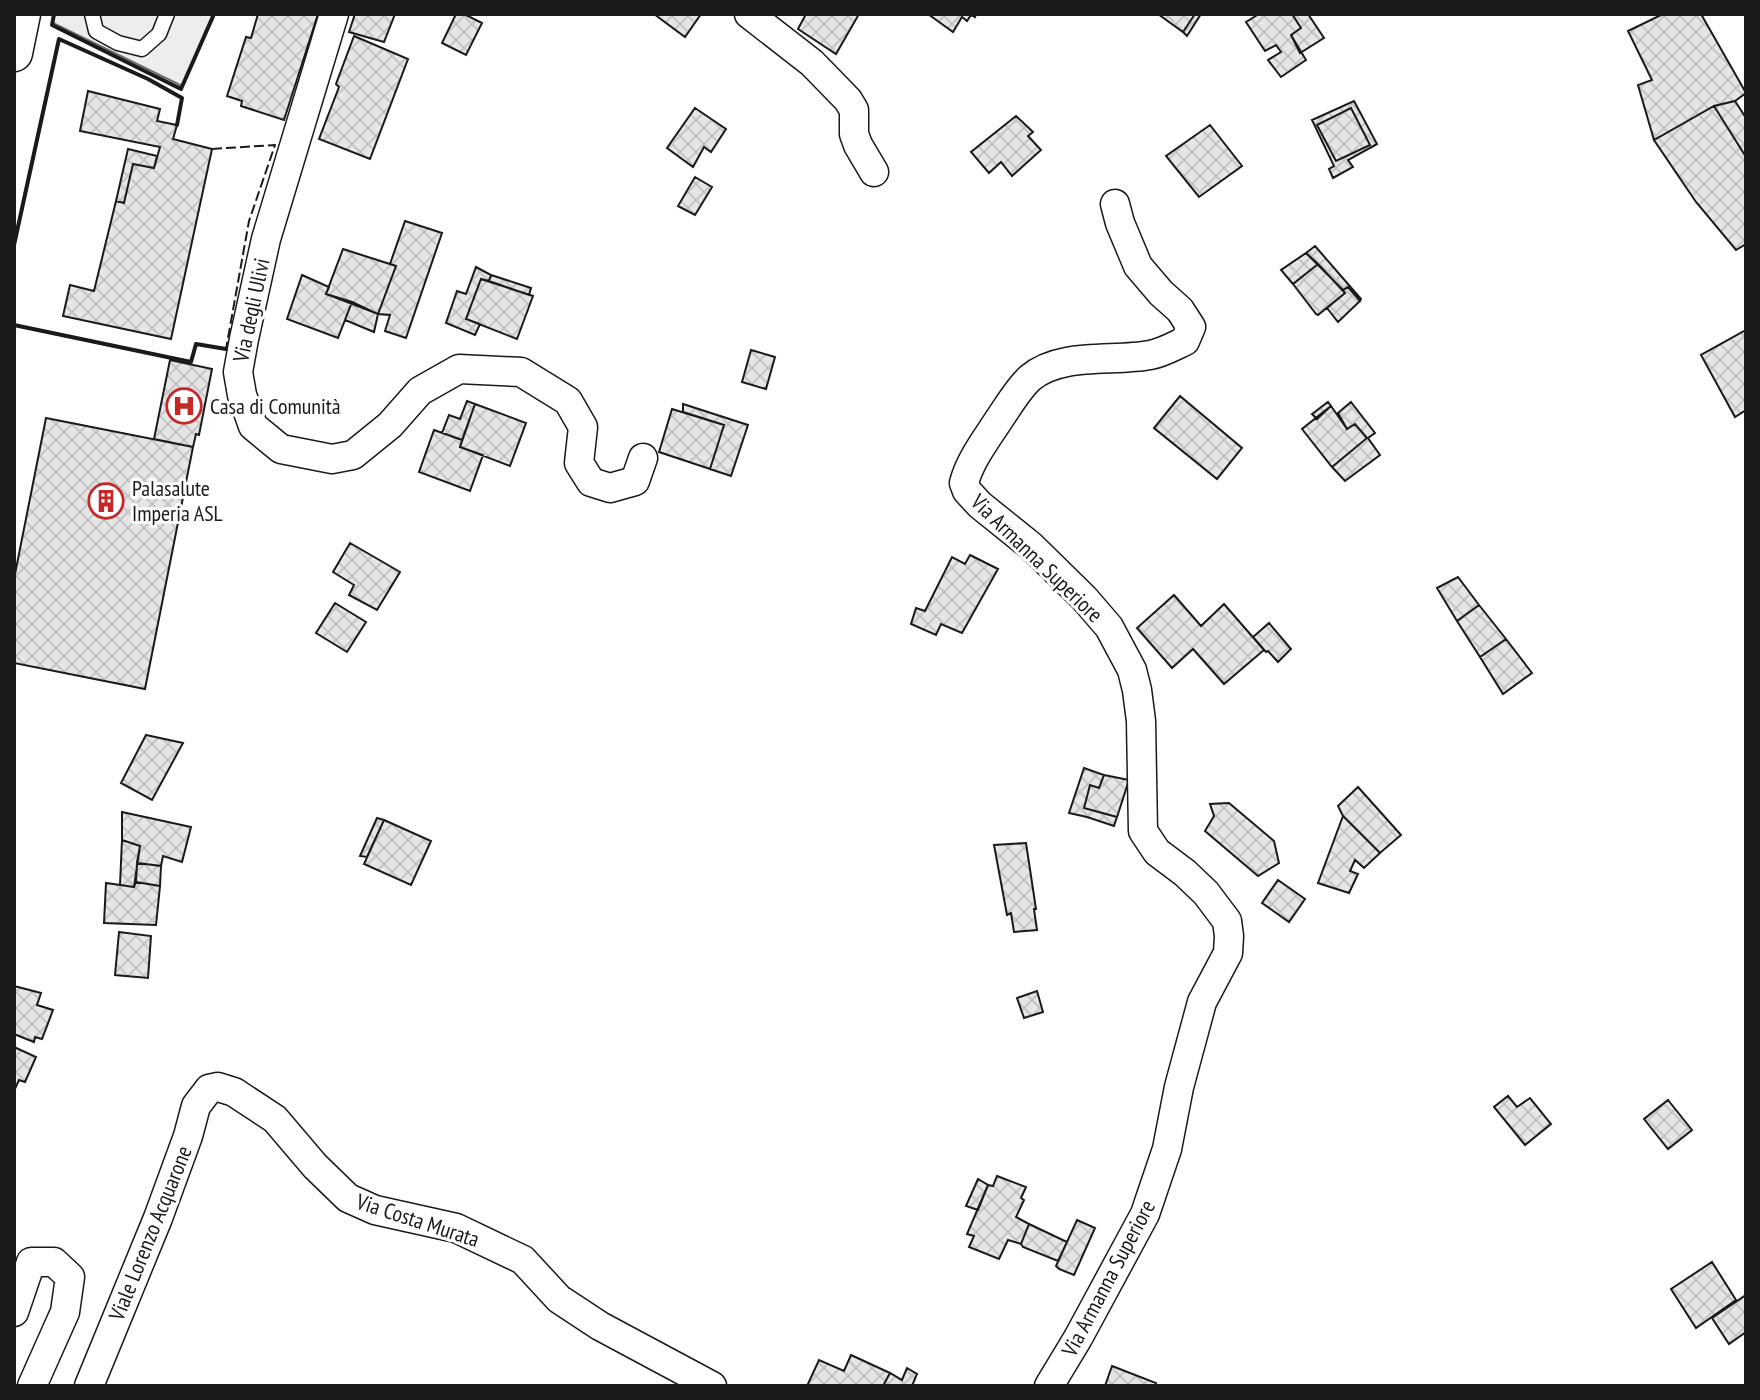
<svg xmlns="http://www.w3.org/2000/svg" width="1760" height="1400" font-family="'PT Sans Narrow',sans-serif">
<defs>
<pattern id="building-cross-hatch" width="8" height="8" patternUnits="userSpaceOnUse" patternTransform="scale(2)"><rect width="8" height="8" fill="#e6e6e6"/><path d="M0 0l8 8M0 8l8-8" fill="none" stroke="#c5c5c5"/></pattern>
</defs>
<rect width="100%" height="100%" fill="#fff"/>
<!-- built -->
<path fill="#ededed" stroke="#6a6a6a" stroke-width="2" d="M55,14H215L182,86L53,23Z"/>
<!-- building -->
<path fill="url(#building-cross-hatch)" stroke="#1a1a1a" stroke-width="2" fill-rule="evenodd" d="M258,14H318L284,120L241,106L242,101L227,96L246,37L251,38Z
M355,14H395L384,42L349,32Z
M456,14H464L482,23L466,55L442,43Z
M654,14H701L685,37Z
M806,14H859L836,54L798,29Z
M928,14H976L975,17L971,15L967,21L962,17L953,32Z
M1158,14H1195L1183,32Z
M1195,14H1201L1187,36L1183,32Z
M1259,14H1292L1301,28L1291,35L1306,60L1281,77L1268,60L1281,52L1276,45L1265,51L1246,22Z
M1292,14H1308L1324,38L1300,53L1291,35L1301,28Z
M1663,14H1701L1746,93L1735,101L1714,106L1654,140L1638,85L1652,80L1628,31Z
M354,36L408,59L370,159L319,139L339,87L336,84Z
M88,91L160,109L157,121L177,125L173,139L212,149L171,339L63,316L70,285L94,291L116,201L124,203L133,164L154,168L160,147L80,131Z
M1354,101L1377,144L1348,160L1353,167L1333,178L1329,169L1334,166L1312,120ZM1351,108L1370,145L1336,161L1317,125Z
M1735,101L1746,118V157L1714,106Z
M1714,106L1746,157V244L1736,250L1696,202L1654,140Z
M695,108L726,129L711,152L704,147L693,167L667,148Z
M1351,108L1370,145L1336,161L1317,125Z
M1016,116L1033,132L1028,136L1041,150L1012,176L1001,162L989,173L971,152Z
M1210,125L1242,166L1199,197L1166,156Z
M128,149L157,156L154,168L133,164L124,203L116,201Z
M695,177L712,187L695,215L678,206Z
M405,221L442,233L406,338L385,331L390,315L378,314L396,266L390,264Z
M1315,246L1361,299L1360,301L1348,287L1343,290L1306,253Z
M343,249L396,266L378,314L326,294Z
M1306,253L1318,264L1293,284L1281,270Z
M1318,264L1345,293L1318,315L1316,314L1293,284Z
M476,267L491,275L489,281L481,279L466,319L480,324L475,335L446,323L457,291L466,294Z
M302,275L329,287L326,294L352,302L338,338L287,319Z
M491,275L531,288L529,295L489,281Z
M481,279L533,296L517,339L466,319Z
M1348,287L1360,301L1338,322L1327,308L1345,293L1343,290Z
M352,302L378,314L374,332L345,320Z
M1746,330V410L1735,417L1701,355Z
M751,350L775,357L766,389L742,382Z
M170,360L212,369L199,435L196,434L193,447L154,439Z
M1180,396L1242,448L1217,479L1154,428Z
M467,401L475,404L462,440L442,433L449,415L460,419Z
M1328,402L1331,406L1317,419L1312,414Z
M1351,402L1375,433L1368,438L1380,455L1345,481L1332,467L1367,438L1355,424L1347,429L1338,413Z
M475,404L526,423L510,466L460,447Z
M683,404L748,425L731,476L710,469L724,425L683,412Z
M1331,406L1347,429L1355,424L1367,438L1332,467L1302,429Z
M672,409L724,425L710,469L659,452Z
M46,418L193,447L145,689L14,663V579Z
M434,430L462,440L460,447L483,455L470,491L419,472Z
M350,543L400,572L377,610L349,595L354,585L333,572Z
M970,555L998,569L962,633L941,624L936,635L911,624L916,608L925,611L952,557L965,564Z
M1458,577L1479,605L1457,621L1437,588Z
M1174,595L1201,626L1224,604L1264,650L1224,684L1193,649L1172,668L1137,628Z
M335,603L366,622L347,652L316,633Z
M1479,605L1506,639L1480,657L1457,621Z
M1269,623L1291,649L1278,662L1268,651L1266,652L1253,637Z
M1506,639L1532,673L1503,694L1480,657Z
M146,735L183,743L152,800L121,783Z
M1084,768L1104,775L1099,788L1090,785L1084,808L1117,817L1114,826L1087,817L1069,813Z
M1104,775L1129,780L1117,817L1084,808L1090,785L1099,788Z
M1358,787L1401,835L1380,853L1343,816L1338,806Z
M1229,803L1274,841L1279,863L1258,876L1205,831L1214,816L1210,804Z
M122,812L191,827L182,862L163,856L161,866L137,863L140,846L122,840Z
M1343,816L1380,853L1364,868L1355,860L1350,871L1358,874L1349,893L1318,883Z
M377,818L384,820L367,857L360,856Z
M384,820L431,841L411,885L364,864Z
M122,840L140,846L134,887L120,885Z
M1026,843L1036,909H1034L1037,930L1014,932L1011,913L1007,915L994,845Z
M137,863L161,866L160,886L136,882Z
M1278,880L1305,899L1289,922L1262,903Z
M136,882L160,886L156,925L104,923L106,883L134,887Z
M119,932L151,936L148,978L115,975Z
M14,986L41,993L37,1005L53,1010L42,1039L35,1037L34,1042L14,1034Z
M1037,991L1043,1012L1024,1018L1017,998Z
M14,1047L36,1057L25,1082L19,1080L14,1091Z
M1508,1096L1517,1107L1530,1098L1551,1124L1525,1145L1494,1107Z
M1668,1100L1692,1130L1668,1149L1644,1119Z
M997,1176L1026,1187L1021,1198L1024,1200L1016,1217L1029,1224L1021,1244L1008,1240L999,1259L969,1247L974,1236L967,1234L988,1185L993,1186Z
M978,1179L988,1185L978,1210L966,1206Z
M1077,1220L1095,1228L1074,1275L1059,1269L1056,1266Z
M1029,1224L1067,1242L1058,1261L1023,1247L1021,1244Z
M1712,1262L1736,1300L1696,1328L1671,1289Z
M1746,1295V1332L1729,1344L1712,1318Z
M851,1355L890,1373L883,1386H807L819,1360L844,1371Z
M1112,1366L1156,1383L1155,1386H1105Z
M907,1368L917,1374L912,1386H883L890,1373L902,1380Z"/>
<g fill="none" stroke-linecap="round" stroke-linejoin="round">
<defs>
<path id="service" d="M92,14L96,31L118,43L142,49L159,34L167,14"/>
<path id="minor" d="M334,14L266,239L244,339L238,372L242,395L253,426L281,449L332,459L353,455L390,425L420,391L459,369L521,372L568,401L583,427L579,463L591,482L610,488L635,481L643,458
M749,14L812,63L848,100L854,110V134L858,145L874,172
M14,1312L31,1262H54L70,1277L65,1312L32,1386
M89,1386L158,1218L188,1136L196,1106L209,1089L218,1087L234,1092L275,1119L315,1166L348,1198L375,1210L456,1228L523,1260L559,1299L600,1326L712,1386
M1049,1386L1078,1338L1145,1214L1167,1149L1179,1087L1202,1002L1228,953L1229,936L1227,921L1206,893L1185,873L1157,852L1143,831L1141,721L1137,690L1132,670L1109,627L1084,598L1031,546L980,505L967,491L964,483C970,460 987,438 1000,418C1009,405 1018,389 1030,378C1060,352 1113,362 1150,355C1162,353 1174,346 1185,341L1191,327L1180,310L1161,293L1138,266L1120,223L1115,204"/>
<path id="tertiary" d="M14,53L22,14"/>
</defs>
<!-- service casing -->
<use href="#service" stroke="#1a1a1a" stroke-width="17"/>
<!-- minor casing -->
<use href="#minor" stroke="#1a1a1a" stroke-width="31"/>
<!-- tertiary casing -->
<use href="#tertiary" stroke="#1a1a1a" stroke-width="39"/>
<!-- service -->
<use href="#service" stroke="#fff" stroke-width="14"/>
<!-- minor -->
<use href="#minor" stroke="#fff" stroke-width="28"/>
<!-- tertiary -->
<use href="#tertiary" stroke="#fff" stroke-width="36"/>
<!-- fence -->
<path stroke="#1a1a1a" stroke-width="2" stroke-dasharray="10 4" stroke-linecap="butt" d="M212,149L275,145L249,221L226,349"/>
<!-- wall -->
<path stroke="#1a1a1a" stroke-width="4" d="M54,14L52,25L181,89L214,14
M14,245L59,39L148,79L182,98L177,125
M14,325L191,362L196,344L226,349"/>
</g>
<!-- icons -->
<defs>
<symbol id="hospital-ring" viewBox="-11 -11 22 22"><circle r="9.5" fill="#fff" stroke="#c62828" stroke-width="1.5"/><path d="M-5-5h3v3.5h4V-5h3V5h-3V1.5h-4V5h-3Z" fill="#c62828"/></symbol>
<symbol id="building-ring" viewBox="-11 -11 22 22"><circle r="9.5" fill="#fff" stroke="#c62828" stroke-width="1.5"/><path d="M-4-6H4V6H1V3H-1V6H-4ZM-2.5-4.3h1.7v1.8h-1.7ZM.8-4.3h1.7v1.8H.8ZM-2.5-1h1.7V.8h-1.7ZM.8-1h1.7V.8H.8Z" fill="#c62828"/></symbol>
</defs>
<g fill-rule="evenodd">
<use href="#hospital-ring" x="164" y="386" width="40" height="40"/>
<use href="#building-ring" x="86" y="481" width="40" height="40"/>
</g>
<g text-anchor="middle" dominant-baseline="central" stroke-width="6" stroke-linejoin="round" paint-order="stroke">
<!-- street labels -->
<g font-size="22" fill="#1a1a1a" stroke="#fff">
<text transform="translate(251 310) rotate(-78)">Via degli Ulivi</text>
<text transform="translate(1037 558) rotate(44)">Via Armanna Superiore</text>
<text transform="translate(418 1220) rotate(18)">Via Costa Murata</text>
<text transform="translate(150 1233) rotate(-68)">Viale Lorenzo Acquarone</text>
<text transform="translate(1108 1278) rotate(-62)">Via Armanna Superiore</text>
</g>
<!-- poi labels -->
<g font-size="22" fill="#1a1a1a" stroke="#fff" text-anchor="start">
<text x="210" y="406">Casa di Comunità</text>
<text x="132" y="488">Palasalute<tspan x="132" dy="25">Imperia ASL</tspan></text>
</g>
</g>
<!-- border -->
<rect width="1760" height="1400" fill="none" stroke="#1a1a1a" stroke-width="32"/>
</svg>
